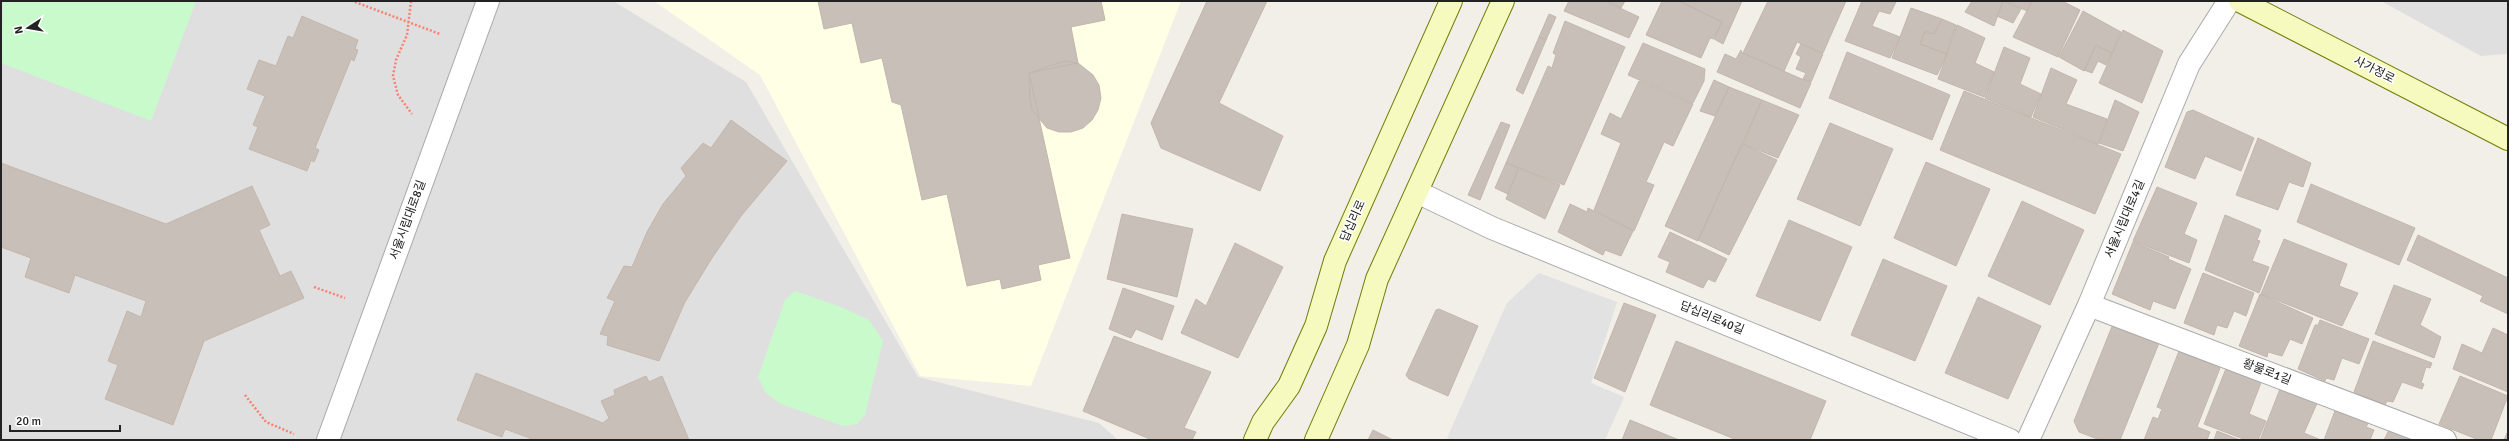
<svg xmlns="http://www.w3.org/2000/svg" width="2509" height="441" font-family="Signika,'Noto Sans KR',sans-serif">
<rect width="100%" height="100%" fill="#f2efe9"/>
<!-- residential -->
<path fill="#e0dfdf" d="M1,1H613L746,82L918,377L1099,423L1118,440H1Z
M2381,1H2508V50L2506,54L2481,56Z"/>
<!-- education -->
<path fill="#ffffe5" d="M654,1H1181L1031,386L920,376L760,75Z"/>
<!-- park -->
<path fill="#c8facc" d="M3,1H196L151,121L1,63Z
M795,291L841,307L869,320L883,341L865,415L857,424L843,426L781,404L765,392L758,377L785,300Z"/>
<!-- parking -->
<path fill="#e2e2e2" d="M1539,273L1617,302L1591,383L1624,397L1605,440H1451L1447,438L1507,303Z"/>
<!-- building -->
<path fill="#c7bfb8" stroke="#c4b6ab" d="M818,1H1101L1105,20L1071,27L1078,63L1029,73L1070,258L1038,265L1041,280L1002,289L1000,279L967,286L947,194L922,200L901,105L892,102L882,58L861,63L852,23L824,29Z
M1207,1H1267L1219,103L1283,136L1260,191L1161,148L1151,123Z
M1569,1H1605L1639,17L1629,38L1564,11Z
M1607,1H1625L1621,8Z
M1662,1H1679L1722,22L1713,39L1710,38L1701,58L1646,35Z
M1679,1H1742L1723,44L1714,39L1722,22Z
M1768,1H1846L1823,53L1797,42L1784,71L1743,53Z
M1862,1L1896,2L1890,14L1879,11L1872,26L1900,37L1890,58L1845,41Z
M1972,1H2003L1994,26L1965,12Z
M2003,1L2021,9L2013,23L1997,16Z
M2005,1H2032L2027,11Z
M2032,1H2062L2080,10L2058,57L2013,37Z
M1911,8L1942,19L1934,34L1925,31L1920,44L1947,54L1937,75L1892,58Z
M2083,11L2121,32L2112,53L2096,45L2084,71L2059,57Z
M1549,14L1556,17L1546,40L1539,37Z
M302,16L358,40L355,49L358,50L354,61L351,59L315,148L319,150L314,162L311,160L307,171L249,149L258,127L253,125L265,96L247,89L259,60L276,66L288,36L293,38Z
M1942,19L1956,25L1946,54L1920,44L1924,32L1934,34Z
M1565,21L1625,47L1564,185L1506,163L1548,66L1552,68L1556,55L1553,53Z
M1957,25L1985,38L1975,63L1994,72L1984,97L1938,79Z
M2123,30L2163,51L2142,103L2099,83Z
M1539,37L1546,40L1523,94L1516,90Z
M1643,43L1705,69L1704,81L1693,103L1628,75Z
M1801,44L1823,54L1811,82L1803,79L1806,73L1796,69L1801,57L1796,54Z
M2096,46L2112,53L2106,65L2098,61L2092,73L2084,70Z
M2004,47L2030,58L2020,84L2041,94L2031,117L1985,98Z
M1741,50L1742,53L1811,83L1800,108L1717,72L1725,54L1736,59Z
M1847,52L1950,95L1932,140L1829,98Z
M1064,61L1078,63L1093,75L1099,85L1101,98L1098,110L1092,120L1083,128L1071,132H1059L1047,128L1032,110L1030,99L1029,73Z
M2051,68L2077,80L2066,104L2107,119L2098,144L2033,117Z
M1714,80L1729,87L1715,116L1700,111Z
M1639,81L1693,104L1673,146L1664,142L1646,182L1654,185L1634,231L1594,210L1621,143L1601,134L1610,113L1621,119Z
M1729,87L1762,100L1698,241L1665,226Z
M1964,91L2121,154L2095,214L1940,150Z
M1762,100L1799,115L1778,158L1743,144Z
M2115,100L2139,112L2123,151L2099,143Z
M2193,110L2254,138L2241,171L2205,156L2195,179L2165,167L2187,112Z
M731,120L787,161L741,216L712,258L685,302L659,361L607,345L608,336L600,334L615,301L607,298L624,266L632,267L647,232L663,204L686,176L681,168L703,143L711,148Z
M1501,122L1510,125L1480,200L1468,195Z
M1830,123L1893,149L1860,226L1797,199Z
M2258,138L2311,163L2303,187L2289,182L2278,210L2236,195Z
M1742,144L1777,160L1729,255L1698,240Z
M1926,162L1990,189L1956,266L1894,238Z
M1,163L166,224L252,186L270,225L259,230L280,276L291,271L304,298L204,341L173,425L105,399L118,365L108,361L127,311L141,317L146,301L75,275L69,293L25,277L31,258L1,247Z
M1506,163L1518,168L1508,194L1495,188Z
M1519,168L1560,185L1545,219L1506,199Z
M2311,184L2415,228L2399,265L2297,222Z
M2157,187L2197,203L2184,234L2197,240L2189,263L2133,241Z
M2022,201L2084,230L2050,305L1988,276Z
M1570,204L1587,212L1588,208L1633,231L1621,256L1605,250L1603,255L1558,232Z
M1122,214L1193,229L1177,297L1107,279Z
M2225,215L2261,230L2257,240L2260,241L2252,261L2269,267L2259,293L2205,270Z
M1789,220L1852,247L1820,321L1756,296Z
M1670,232L1727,259L1715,282L1708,279L1703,288L1666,272L1670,262L1658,257Z
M2418,235L2508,278V314L2480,301L2483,296L2407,260Z
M2284,239L2347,264L2339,286L2358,293L2342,326L2261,294Z
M2133,242L2169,257L2168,259L2191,269L2175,309L2153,301L2150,310L2112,294Z
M1235,243L1283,267L1238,358L1181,333L1196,299L1206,306Z
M1883,259L1947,286L1915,361L1851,335Z
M2203,273L2254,293L2246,316L2234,311L2227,328L2217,325L2214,335L2184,323Z
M2394,285L2431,299L2420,325L2441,337L2434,358L2375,334Z
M1123,288L1174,306L1162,340L1136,329L1131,338L1109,329Z
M2260,294L2313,318L2302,344L2290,339L2282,356L2268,352L2267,357L2239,346Z
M1978,297L2041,326L2008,399L1945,373Z
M1624,303L1656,315L1625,392L1594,378Z
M1439,309L1478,326L1448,396L1409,379L1406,375L1436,310Z
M2320,320L2369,339L2359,364L2342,358L2334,380L2326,378L2325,381L2298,369L2315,325H2318Z
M2113,324L2159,343L2120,440H2100L2079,432L2074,421Z
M2493,328L2508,335V392L2453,369L2462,344L2482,353Z
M1114,336L1211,372L1184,428L1196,432L1192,440H1152L1083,411Z
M1676,341L1826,401L1810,440H1737L1650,405Z
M2373,341L2432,363L2430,368L2426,367L2421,383L2424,384L2422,389L2402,382L2393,402L2387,401L2385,405L2354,392Z
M2179,351L2220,368L2197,427L2210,432L2207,440H2144L2153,417L2158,419L2162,409L2157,407Z
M2227,366L2262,380L2249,414L2266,421L2258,440H2246L2204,424Z
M476,373L603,423L609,418L601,401L615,395L614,390L646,376L649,382L662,376L689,440H535L505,429L502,437L457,420Z
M2460,376L2508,396L2491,440H2479L2439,424Z
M2280,389L2318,401L2304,433L2321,440H2260Z
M2336,408L2369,422L2366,427L2374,430L2370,440H2324Z
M1630,420L1679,440H1622Z
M1373,430L1393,440H1368Z
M2389,430L2414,440H2384Z
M2217,431L2240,440H2214Z
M2508,431V440H2504Z"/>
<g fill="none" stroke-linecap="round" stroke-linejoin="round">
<defs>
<path id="street" d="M1417,192L1492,228L2010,440
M2089,305L2445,440
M328,440L488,1
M2028,440L2089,305L2189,64L2229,1"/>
<path id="secondary" d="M2240,1L2508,139
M1255,440L1263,422L1289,386L1316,326L1335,261L1451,1
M1316,440L1358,345L1377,279L1503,1"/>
</defs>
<!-- street casing -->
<use href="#street" stroke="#a9a9a9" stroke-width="24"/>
<!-- secondary casing -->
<use href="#secondary" stroke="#707d05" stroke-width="24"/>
<!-- path -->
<path stroke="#fa8072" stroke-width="2.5" stroke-dasharray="2 2" stroke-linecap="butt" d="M411,1L407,35L396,60L393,76L398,95L412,114
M355,2L440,34
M314,287L345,298
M245,395L266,422L294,434"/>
<!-- street -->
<use href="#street" stroke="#fff" stroke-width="22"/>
<!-- secondary -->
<use href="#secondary" stroke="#f7fabf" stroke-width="22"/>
</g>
<g text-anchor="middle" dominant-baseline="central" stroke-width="3" stroke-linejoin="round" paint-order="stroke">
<!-- street labels -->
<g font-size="12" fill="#222" stroke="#fff">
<text transform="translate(2374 70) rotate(27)">사가정로</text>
<text transform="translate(2125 219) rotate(-67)">서울시립대로4길</text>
<text transform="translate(408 220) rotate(-70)">서울시립대로8길</text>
<text transform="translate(1353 221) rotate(-66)">답십리로</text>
<text transform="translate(1712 318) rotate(22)">답십리로40길</text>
<text transform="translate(2267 372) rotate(21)">황물로1길</text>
</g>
</g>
<!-- border -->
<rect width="2509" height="441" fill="none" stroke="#222222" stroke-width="4"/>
<!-- north arrow -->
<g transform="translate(28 28) rotate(258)" stroke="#ffffff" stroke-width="3" paint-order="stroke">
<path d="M0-3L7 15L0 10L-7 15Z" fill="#222222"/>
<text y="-6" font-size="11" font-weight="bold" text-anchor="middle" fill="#222222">N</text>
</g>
<!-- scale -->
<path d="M10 425v6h110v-6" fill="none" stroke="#222222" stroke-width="2"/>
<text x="16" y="425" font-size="12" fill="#222222" stroke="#ffffff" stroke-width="3" paint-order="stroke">20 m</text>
</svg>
